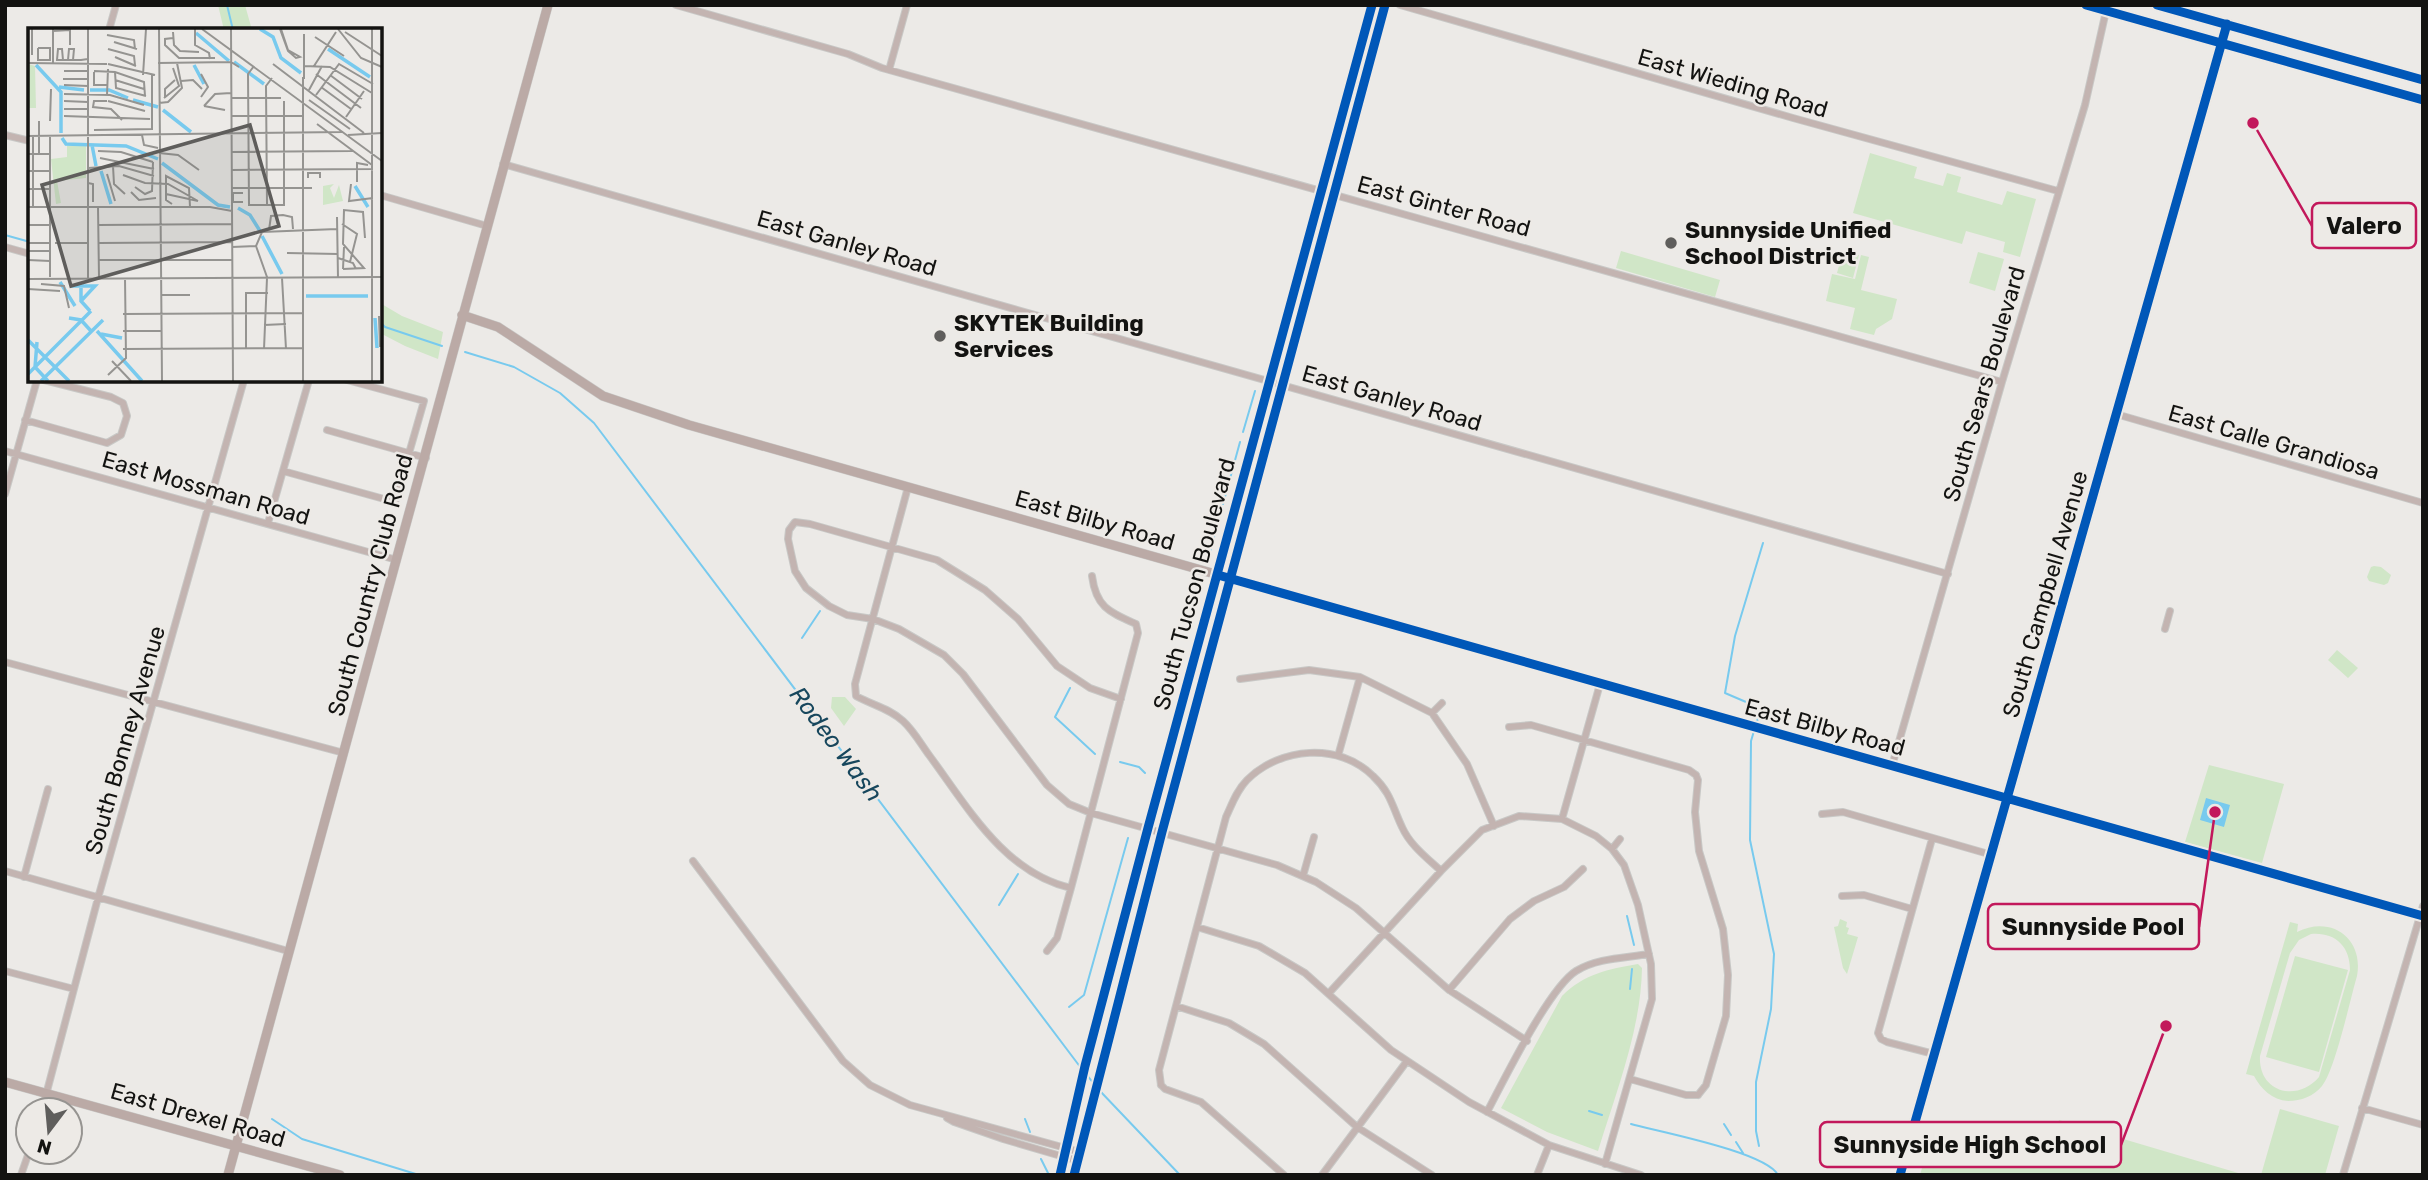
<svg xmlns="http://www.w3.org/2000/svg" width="2428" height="1180" font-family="Rubik,sans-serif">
<rect width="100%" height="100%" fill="#eceae7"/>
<!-- green -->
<path fill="#d0e6c7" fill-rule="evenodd" d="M218,5H245L252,30H224Z
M1870,153L1917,167L1914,178L1943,186L1947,173L1961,177L1957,192L2002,205L2007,191L2036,199L2020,257L2003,252L2005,242L1966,231L1962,244L1853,213Z
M1621,251L1720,280L1715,297L1616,268Z
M1843,251L1859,255L1853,278L1837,273Z
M1978,252L2004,259L1995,291L1969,283Z
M1861,255L1869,257L1861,290L1897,299L1892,319L1876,329L1874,335L1850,329L1855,308L1826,301L1832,274L1855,279Z
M380,303L402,316L443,332L438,359L405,346L380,333Z
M2374,566L2381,567L2391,575L2388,583L2384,585L2369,581L2367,577L2371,567Z
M2337,650L2358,668L2348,678L2328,660Z
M832,697H845L856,709L844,726L831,708Z
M2209,765L2284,784L2262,863L2185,842Z
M1840,919L1847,922L1846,927L1849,928L1847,934L1858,937L1847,974L1843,968L1834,927L1838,926Z
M2290,922L2298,924L2297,932C2331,915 2364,938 2357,976C2350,1000 2335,1070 2322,1086C2314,1096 2301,1101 2288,1101C2272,1100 2261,1089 2254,1076L2246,1074ZM2311,934C2335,932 2350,946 2350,970L2319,1077C2297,1103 2258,1092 2260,1056L2290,953L2299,940Z
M2295,956L2348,970L2319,1072L2266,1057Z
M1638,964L1642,968C1641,1030 1616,1092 1598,1151L1547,1132L1501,1108L1562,996C1584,974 1608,969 1638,964Z
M2280,1109L2339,1126L2325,1175H2261Z
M2059,1120L2245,1175H1920L1935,1122L2048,1155Z"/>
<!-- water -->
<path fill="#78caee" d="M2206,798L2230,805L2224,827L2200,820Z"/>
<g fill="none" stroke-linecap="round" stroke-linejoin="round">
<!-- stream -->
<path stroke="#78caee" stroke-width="2" d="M227,5L233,30
M5,235L30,242
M380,322L385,327L442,346
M465,352L514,367L560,393L594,423L1081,1068
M1243,432L1255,391
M1223,504L1240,442
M1210,552L1220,514
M802,638L820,611
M1070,688L1055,717L1095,754
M1757,722L1760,708L1725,693L1735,636L1763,543
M1754,731L1751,741L1750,840L1774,954L1771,1009L1756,1082V1131L1759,1146
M1120,762L1139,767L1145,773
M999,905L1018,874
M1627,916L1634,945
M1630,989L1632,969
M1069,1007L1084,995L1128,838
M1087,1075L1094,1084
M1100,1091L1180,1175
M1589,1111L1602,1115
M272,1119L302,1139L419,1175
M1025,1119L1030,1132
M1631,1124C1660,1132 1766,1152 1778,1175
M1724,1124L1731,1135
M1736,1142L1743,1153
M1041,1159L1049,1175"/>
<defs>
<path id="street" d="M676,5L848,54L882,68C1255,175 1629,275 2002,382
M1400,5L1793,118L2058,191
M109,30L116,5
M889,70L907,5
M5,135L30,141
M503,164L1948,574
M380,195L487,226
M5,247L30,254
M2116,414L2423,503
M25,420L107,443L121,435L127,416L123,403L111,397L44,380
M327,430L426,458
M5,451L397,560
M283,471L395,502L424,401L347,380
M908,487L855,684L856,696C872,705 889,708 903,721C913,730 921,744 929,755C967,806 1004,873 1071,888L1138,633L1136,624C1109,612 1096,607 1092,576
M5,494L37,380
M268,523L309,380
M2165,629L2170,611
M5,662L344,753
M1240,679L1309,670L1360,677L1432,713L1467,764L1494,826
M1121,699L1090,688L1057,666L1018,619L985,590L937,560L810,524L795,522L789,530L788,539L795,571L806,588L829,606L847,615L873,619L899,629L944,655L963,674L1047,785L1069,804L1091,813L1277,865L1316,882L1356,908L1449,990L1527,1041
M1432,713L1442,703
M1509,727L1531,725L1689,770L1696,775
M1338,756L1360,677
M1892,766L2002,382L2085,105L2106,11
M1696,775L1698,780L1695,812L1699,851L1723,929L1728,975L1726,1016L1706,1085L1698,1095
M1822,814L1843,812L1992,855
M1562,819L1600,684
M1932,839L1878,1033L1881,1039L1887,1042L1934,1054
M1612,849L1620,839
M693,861L843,1061L870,1085L910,1105L1080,1152
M5,871L288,951
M1303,876L1314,837
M24,877L48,789
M1842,896L1864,895L1912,909
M1197,927L1259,946L1305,973L1391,1050L1469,1102L1549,1145L1641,1175
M1047,951L1057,938L1071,888
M5,971L74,989
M1449,990L1510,919L1534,901L1564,887L1583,869
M1329,993L1441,871L1482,830L1519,816L1562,819L1596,836L1612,849L1624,865L1638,905L1651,964L1652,999L1605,1164
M1176,1006L1229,1023L1264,1044L1357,1127L1432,1175
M1630,1079L1686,1095H1698
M1161,1085L1159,1070L1226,817C1232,804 1237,790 1247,780C1280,747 1339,742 1373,776C1391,793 1392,806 1402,827C1410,845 1426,857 1441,871
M1161,1085L1165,1089L1201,1102L1284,1175
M2362,1108L2423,1125
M42,1110L98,898L244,380
M1487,1112C1504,1080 1549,988 1576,971C1597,958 1625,958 1649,954
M947,1118L954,1122L1003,1139L1078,1161
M21,1175L29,1152
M1322,1175L1407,1061
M1537,1175L1549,1145
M2343,1175L2423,906"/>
<path id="secondary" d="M462,315L498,327L603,396L689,425L2423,916
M5,1082L340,1175
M228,1175L548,5
M1060,1175L1085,1066L1148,828L1372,5
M1074,1175L1162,832L1385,5"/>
<path id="primary" d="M2086,5L2423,100
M2157,5L2423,80
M1900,1175L2227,24"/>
</defs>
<!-- street casing -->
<use href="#street" stroke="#c8c8c6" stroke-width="8"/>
<!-- secondary casing -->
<use href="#secondary" stroke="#c8c8c6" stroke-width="10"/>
<!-- primary casing -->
<use href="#primary" stroke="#c8c8c6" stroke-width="12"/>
<!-- street -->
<use href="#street" stroke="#c3b4b1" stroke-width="6"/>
<!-- secondary -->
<use href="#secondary" stroke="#bbaaa6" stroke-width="9"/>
<!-- primary -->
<use href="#primary" stroke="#bcada9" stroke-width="10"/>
<defs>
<path id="cycleway" d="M2086,5L2423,100
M2157,5L2423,80
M1218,575L2423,916
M1060,1175L1085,1066L1148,828L1372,5
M1074,1175L1162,832L1385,5
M1900,1175L2227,24"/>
</defs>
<!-- cycleway casing -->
<use href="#cycleway" stroke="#edeae6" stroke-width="13"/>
<!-- cycleway -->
<use href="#cycleway" stroke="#0057b8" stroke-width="9"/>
</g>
<!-- markers -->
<g fill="#5f5e5c" stroke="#edeae6" stroke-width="2.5">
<circle cx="1671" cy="243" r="7"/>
<circle cx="940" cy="336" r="7"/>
</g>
<g text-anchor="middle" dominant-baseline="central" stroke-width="5" stroke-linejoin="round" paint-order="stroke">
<!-- street labels -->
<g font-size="23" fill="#131311" stroke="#edeae6">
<text transform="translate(1733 83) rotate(16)">East Wieding Road</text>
<text transform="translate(1444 206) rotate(15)">East Ginter Road</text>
<text transform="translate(847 243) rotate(16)">East Ganley Road</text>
<text transform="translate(1984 384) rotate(-74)">South Sears Boulevard</text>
<text transform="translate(1392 398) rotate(16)">East Ganley Road</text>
<text transform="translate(2274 442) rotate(16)">East Calle Grandiosa</text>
<text transform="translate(206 488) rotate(16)">East Mossman Road</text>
<text transform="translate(1095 520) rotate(16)">East Bilby Road</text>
<text transform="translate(1194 584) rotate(-75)">South Tucson Boulevard</text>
<text transform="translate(370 585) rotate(-75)">South Country Club Road</text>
<text transform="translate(2045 594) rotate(-74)">South Campbell Avenue</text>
<text transform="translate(1825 727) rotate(15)">East Bilby Road</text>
<text transform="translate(125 740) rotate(-74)">South Bonney Avenue</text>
<text transform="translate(198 1115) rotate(16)">East Drexel Road</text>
</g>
<!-- poi labels -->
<g font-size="23" font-weight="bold" fill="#131311" stroke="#edeae6" text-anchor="start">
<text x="1685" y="230">Sunnyside Unified<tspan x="1685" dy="26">School District</tspan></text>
<text x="954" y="323">SKYTEK Building<tspan x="954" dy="26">Services</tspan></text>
</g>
<!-- water labels -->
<g font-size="24" font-style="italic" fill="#17475d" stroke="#edeae6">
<text transform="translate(836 744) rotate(53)">Rodeo Wash</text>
</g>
</g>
<!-- overview -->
<g transform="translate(28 28)">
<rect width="354" height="354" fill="#eceae7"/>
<path d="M0,36L7,38L8,80H0ZM39,118H58V150L29,153L33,175L28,176L23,131L39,129ZM306,156L302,160L306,170L311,157L315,173L295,177V158Z" fill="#d0e6c7"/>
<path fill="none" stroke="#78caee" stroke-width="3.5" d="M232,1L245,9L253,30L273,45M168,5L201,33M300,21L342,49M206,34L236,56M8,37L33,64V105M166,37L176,56M31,59L56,62M62,62H81L100,70M105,72L130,79M135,82L163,104M34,110L38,116L98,118L130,131M64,117L68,138M134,135L190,177L202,179M73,143L83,176M327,158L340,179M210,180L222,187L232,203M234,208L254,246M32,254L47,278M42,258H67L53,273M53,260V273L62,283M278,268H340M41,290L53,292L63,303M347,290L349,320M69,303L114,353M73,306L94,310M0,312L41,353M9,314L7,339L20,353M0,346L63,283M13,353L75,292"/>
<path fill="none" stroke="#959491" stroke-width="2" d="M131,1L134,353M167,1V17L181,25L182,31M174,1L354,133M203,1L205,353M252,1L260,23L268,30L272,29L260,22L253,1M310,1L333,30L354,39M25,3L42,2V17M145,4L146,17L152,23L171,24M317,4L354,28M79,7L106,12L107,21M287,9L316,28M145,10L137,11V17L151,30H187M86,14L109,21M10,20H22V32H10V20M80,21L106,28L107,37M4,27V1M87,29L108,38M35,32L34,21H30L29,32H53L60,31M40,32L41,21H46L45,32M0,35L79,36M130,35L203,34L211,39M25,36V1M80,36L127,47M245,36L336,105M226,38L220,46L221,177H256V73M276,38L302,39L344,65M286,38L308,4M36,43H60M66,43L87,44L116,54L117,68M66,44V57H79M87,44L88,60L118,68M288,46L333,80M115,47L118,1M302,47L334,71M35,51H60M276,51V6M87,52L116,61M153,53L165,52L174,61M36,57L60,58M293,59L323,81M281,62L294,38M36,66L82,67L116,77M79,67L80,41M288,67L311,36L345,56M137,69V61L147,52M173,69L180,59L173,46M136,70L151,58L145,40M203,70H253M281,72L322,101M36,73L60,74M79,73H66L65,79L83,81L94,92M80,73L117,83M131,75L140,74L154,60L149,35M176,78L187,66L203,65M176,78L197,82M36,81H60M36,88L122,91M203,88H274M318,89L336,63M22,93L23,61M289,96L344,137M66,102L124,101V47M114,107L116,117L130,120M320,107L354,105M0,108L314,104M5,108V179M70,123L93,124L125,134M203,124L324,123M131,125L150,127L171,142M0,126H22M11,126V93M72,130L126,141M85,138L86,156L97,166M60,140L91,138L126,148M203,142L345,141M0,143H22M79,146L87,173M95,147L117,155L140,156L170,173M280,150V145H292V150M329,154V135L340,137M60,155L65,156V174M323,156L321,173L345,170M107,159L117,166L124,163L125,134M203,160H284M0,161H22M103,164L111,172L128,170M215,165H205V174H215M138,166L170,173M144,176L138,172V148L161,160L162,179M239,177L238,58L244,50M0,179H182L204,183M70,179L71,249M309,189L310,250M314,196L329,206L322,234M0,197H22M70,197L204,196M241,202L243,188L255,187L264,189L265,201M0,215H22M27,215H60M71,215L204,214M204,219L228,218M0,223H22M259,225L310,226M310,230L325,235L328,241M0,232L22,233M70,232H204M315,241L336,240L315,216L316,182L335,184L337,210M315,241L316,219M22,249V107M239,249L228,218L234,204L309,201M254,250L258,321M275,250V353M275,250V49M0,251L354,249M60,251V1M13,256L36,258L41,280M0,261L32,263M133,267H162M95,286L275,285M351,288L352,319M236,297L258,296M95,303H134M95,321L275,320M218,321V265H240M236,321L239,250M84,333L103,353M80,347L98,330L97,250M344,353V1"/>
<path fill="#5f5e5c" fill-opacity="0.15" stroke="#5f5e5c" stroke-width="3.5" d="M222,97L251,198L43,258L14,157Z"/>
<rect width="354" height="354" fill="none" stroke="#131311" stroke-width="3.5"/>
</g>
<!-- callouts -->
<path fill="none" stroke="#c2185b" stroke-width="2.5" d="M2253 123L2312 226M2215 812L2199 927M2166 1026L2121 1145"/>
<g fill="#c2185b" stroke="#edeae6" stroke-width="2.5">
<circle cx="2253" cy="123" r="7"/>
<circle cx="2215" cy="812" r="7"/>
<circle cx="2166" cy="1026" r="7"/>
</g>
<g fill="#edeae6" stroke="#c2185b" stroke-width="2.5">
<rect x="2312" y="203" width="104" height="45" rx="7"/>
<rect x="1988" y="904" width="211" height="45" rx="7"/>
<rect x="1820" y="1122" width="301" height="45" rx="7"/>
</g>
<g font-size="24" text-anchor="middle" font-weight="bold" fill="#131311">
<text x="2364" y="234">Valero</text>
<text x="2093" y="935">Sunnyside Pool</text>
<text x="1970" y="1153">Sunnyside High School</text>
</g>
<!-- border -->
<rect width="2428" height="1180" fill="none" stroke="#131311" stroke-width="14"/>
<!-- north arrow -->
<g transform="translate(49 1131) rotate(196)"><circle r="33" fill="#edeae6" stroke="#969491" stroke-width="2"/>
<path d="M0-5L12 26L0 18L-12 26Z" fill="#5f5e5c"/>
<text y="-10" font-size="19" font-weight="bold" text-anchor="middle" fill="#131311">N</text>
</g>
</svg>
